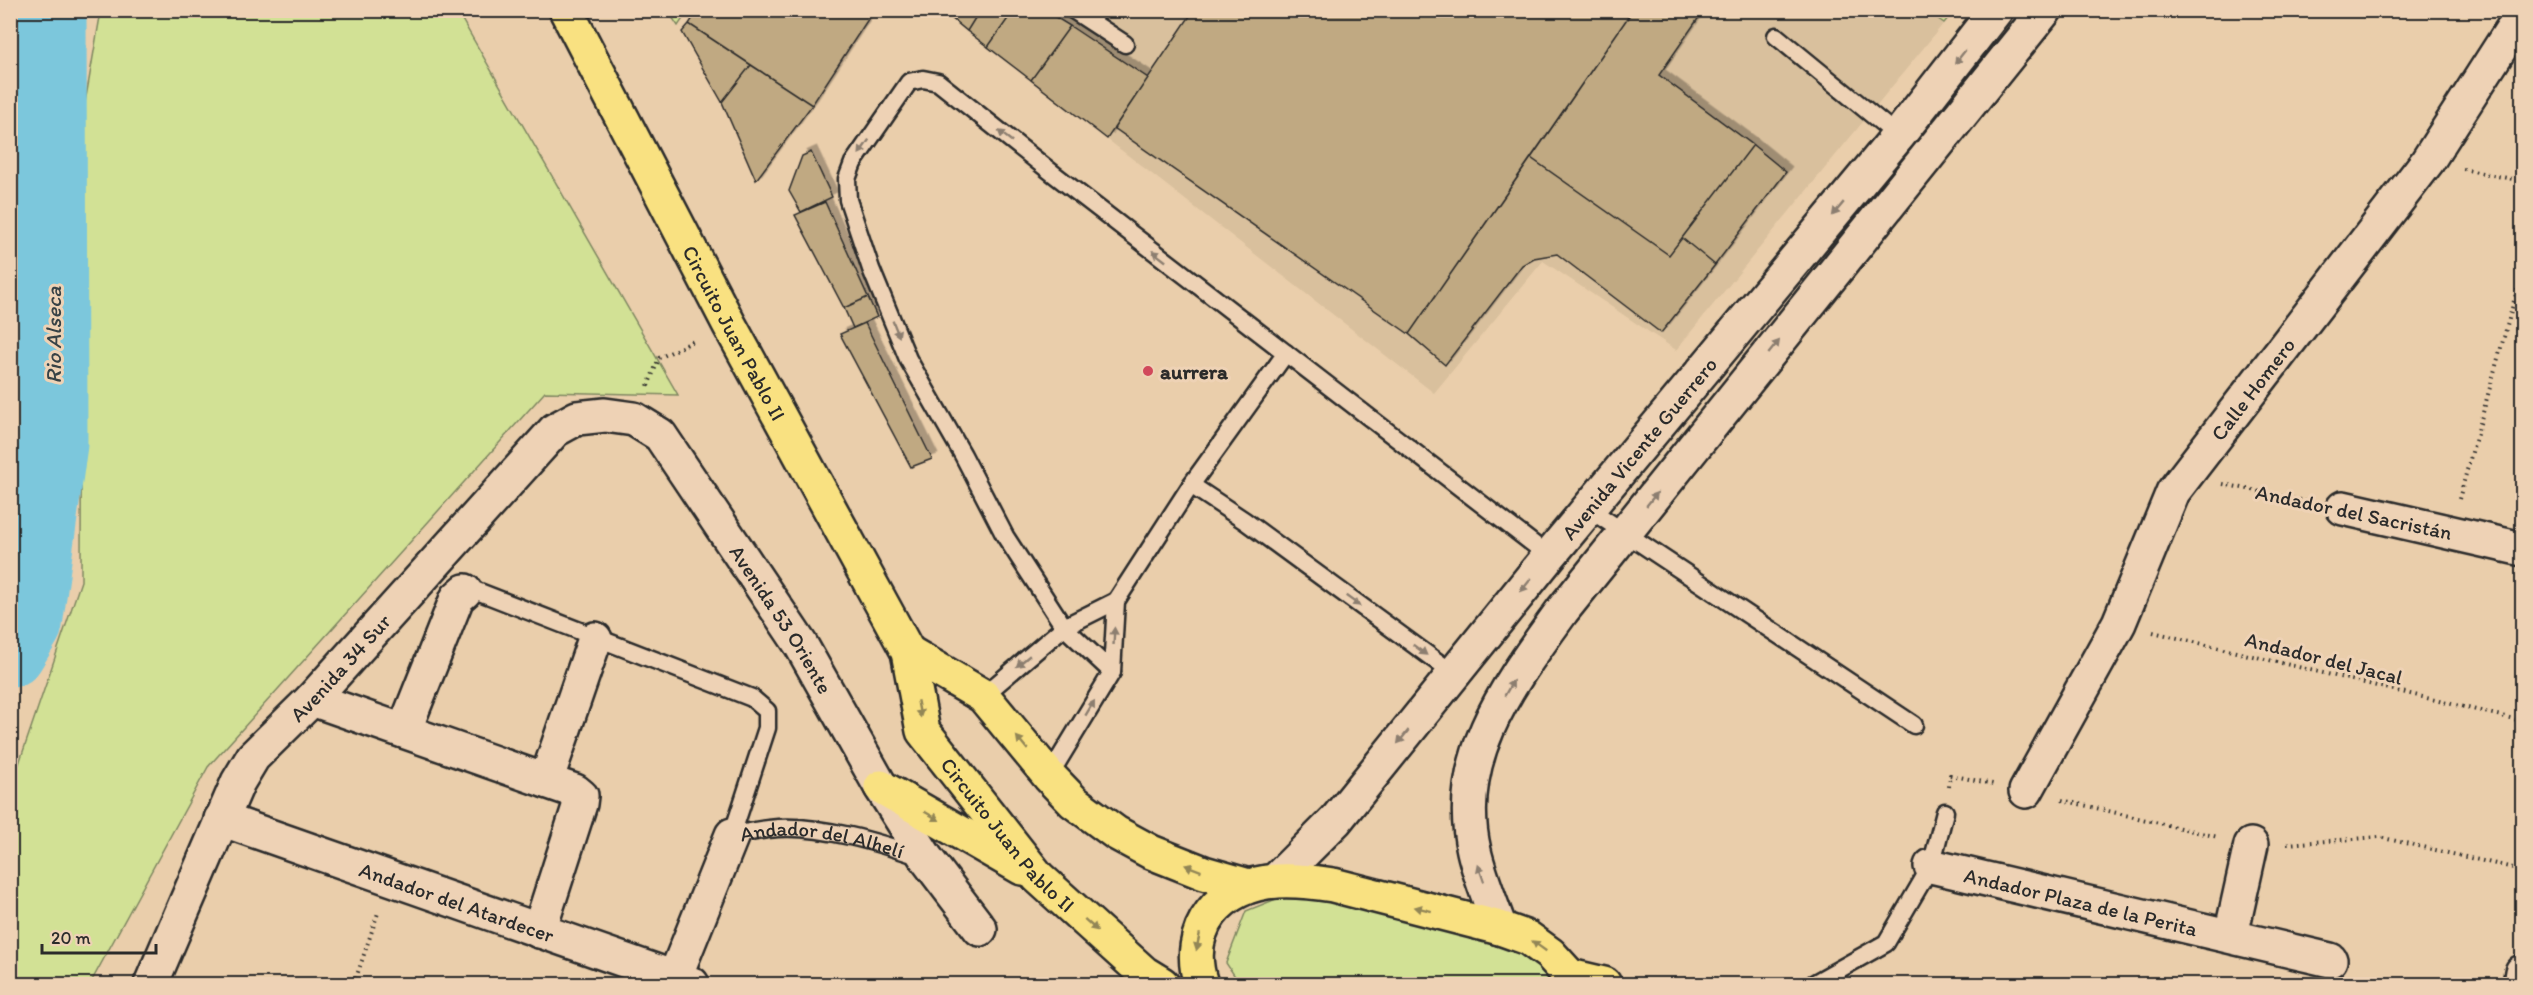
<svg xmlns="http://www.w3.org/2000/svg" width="2533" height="995" font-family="Itim,sans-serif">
<defs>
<filter id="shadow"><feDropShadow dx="5.5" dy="-5.5" stdDeviation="0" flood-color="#0004"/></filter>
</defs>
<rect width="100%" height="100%" fill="#eaceab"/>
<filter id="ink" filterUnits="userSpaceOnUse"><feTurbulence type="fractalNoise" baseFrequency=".0167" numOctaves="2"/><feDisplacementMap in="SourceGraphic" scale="12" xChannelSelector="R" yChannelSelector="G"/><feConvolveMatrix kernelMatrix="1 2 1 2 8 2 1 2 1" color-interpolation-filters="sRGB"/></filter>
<g filter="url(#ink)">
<!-- built -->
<path fill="#d9c09d" d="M1927,10L1944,23L1676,350L1543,261L1434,393L942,11Z"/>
<!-- green -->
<path fill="#d2e195" stroke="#7e8660" stroke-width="1.5" d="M101,11H457L678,395L545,392L208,767L90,984H11V787L81,581L82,120Z
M668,11H688L678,26Z
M1927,11L1954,10V11L1944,23Z
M1299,890L1540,958L1555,984H1240L1226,963L1246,911Z"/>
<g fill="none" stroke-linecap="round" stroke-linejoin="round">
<!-- river -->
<path stroke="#7cc7dc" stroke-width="69" d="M10,653L28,624L53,444L52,10"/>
</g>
<!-- building -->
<path fill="#c0a982" stroke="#2b2b2b" stroke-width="1.5" filter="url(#shadow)" d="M698,10H874L812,105L689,24Z
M945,10H980L967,31L944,12Z
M980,10H1014L988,47L967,31Z
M1014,10H1044L1070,26L1031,80L988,47Z
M1194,10H1633L1409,334L1114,128Z
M1633,10H1704L1659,75L1753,145L1669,255L1531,158Z
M689,24L751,65L722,102L682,32Z
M1070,26L1148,78L1107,139L1031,80Z
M751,65L812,105L756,180L722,102Z
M1753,145L1786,172L1715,265L1682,238Z
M811,152L832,197L801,212L789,191L802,156Z
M1531,158L1669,255L1682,238L1715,265L1661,333L1557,254L1534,258L1522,265L1445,365L1409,334Z
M825,202L868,297L844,308L795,215Z
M868,297L877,317L853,328L844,308Z
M865,323L932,459L911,467L840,334Z"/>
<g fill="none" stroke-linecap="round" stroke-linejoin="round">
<defs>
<g id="lane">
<path d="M1073,10L1125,44"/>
<path d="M1776,36L1898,136"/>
<path d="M1191,485L1245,521L1454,674"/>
<path d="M1589,509L1914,725"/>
<path id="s1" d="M465,591H477L752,698L767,711V728L732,835C747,833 762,829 778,828C821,825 880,843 922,857"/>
<path d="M1112,672L1064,627L1005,536L963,455L908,359L871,269L848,200L847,179L853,163L909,82L923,79L938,82L1055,175L1549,556"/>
<path d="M983,696L1064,627L1116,601"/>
<path d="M1049,776L1112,672L1116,601L1191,485L1286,353"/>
<path d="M1813,984L1886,943L1931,866L1945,812"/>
</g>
<g id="street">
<path d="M2343,508L2522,549"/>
<path d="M312,699L546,781L575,791L581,796L580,804L539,931"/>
<path d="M404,731L457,598L465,591"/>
<path d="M546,781L595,639"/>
<path id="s2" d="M2026,791L2119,623L2173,492L2427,162L2522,14"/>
<path id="s3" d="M221,819L692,984"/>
<path id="s4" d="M1931,866L2330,960"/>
<path d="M2231,935L2251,845"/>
<path id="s5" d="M151,984L238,782L253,757L312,699L555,430L577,418L605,415L634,419L660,435L801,645L881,787L926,858L980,929"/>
<path d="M672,984L732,835"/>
<path d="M2520,984L2522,972"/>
</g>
<g id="secondary">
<path id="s6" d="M1275,881L1336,820L1549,556L1898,136L1996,10"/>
<path d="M1500,928C1491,903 1480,877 1474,851C1452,756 1511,682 1562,611L2045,10"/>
</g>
<g id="primary">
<path id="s7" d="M566,10L729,324L908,652L923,731L1038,877L1144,973L1162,984"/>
<path d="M908,652L983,696L1049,776L1074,802L1116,833L1151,852L1204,873L1249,886"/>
<path d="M881,787L1022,868"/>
<path d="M1570,976L1604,984"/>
<path d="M1201,984C1183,929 1220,884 1277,881C1296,880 1314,882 1333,885L1500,928L1528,938L1550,954L1570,976L1571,984"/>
</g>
</defs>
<!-- lane casing -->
<use href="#lane" stroke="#2b2b2b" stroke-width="21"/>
<!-- street casing -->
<use href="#street" stroke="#2b2b2b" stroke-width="38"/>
<!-- secondary casing -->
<use href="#secondary" stroke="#2b2b2b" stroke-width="38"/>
<!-- primary casing -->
<use href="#primary" stroke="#2b2b2b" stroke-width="38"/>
<!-- path -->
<path stroke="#2b2b2b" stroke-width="4" stroke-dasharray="1.5 4.5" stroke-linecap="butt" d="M2463,169L2522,181
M648,386L659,358L696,340
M2223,484L2310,502
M2459,499L2522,272
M2153,632L2522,721
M1949,787L1950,775L1993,784
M2062,800L2218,837
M2287,844L2379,837L2522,870
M354,984L378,913"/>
<!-- lane -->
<use href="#lane" stroke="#eed2b5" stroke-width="16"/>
<!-- street -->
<use href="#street" stroke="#eed2b5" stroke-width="33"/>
<!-- secondary -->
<use href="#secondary" stroke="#eed2b5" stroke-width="33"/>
<!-- primary -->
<use href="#primary" stroke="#f9e181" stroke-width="33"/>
</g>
<!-- one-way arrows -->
<defs><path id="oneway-solid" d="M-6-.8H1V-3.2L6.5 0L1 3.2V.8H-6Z" transform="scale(1.5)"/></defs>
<g fill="#8c7e70">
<use href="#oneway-solid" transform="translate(1960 57) rotate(128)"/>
<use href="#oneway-solid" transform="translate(1005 136) rotate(-142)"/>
<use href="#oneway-solid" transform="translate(864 147) rotate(125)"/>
<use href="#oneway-solid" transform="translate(1838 209) rotate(130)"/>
<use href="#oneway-solid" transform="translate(1159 256) rotate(-142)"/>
<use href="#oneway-solid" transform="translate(896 329) rotate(68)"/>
<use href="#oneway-solid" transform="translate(1774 347) rotate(-51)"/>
<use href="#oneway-solid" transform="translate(1652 499) rotate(-51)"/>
<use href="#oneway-solid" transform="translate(1526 585) rotate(129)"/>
<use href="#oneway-solid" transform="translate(1353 601) rotate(36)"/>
<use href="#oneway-solid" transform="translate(1114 636) rotate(-87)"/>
<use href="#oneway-solid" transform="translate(1420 650) rotate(37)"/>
<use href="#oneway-solid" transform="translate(1023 661) rotate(140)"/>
<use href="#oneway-solid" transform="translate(1509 688) rotate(-60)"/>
<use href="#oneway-solid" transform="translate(1090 708) rotate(-59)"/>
<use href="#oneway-solid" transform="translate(1403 737) rotate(129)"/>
<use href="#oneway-solid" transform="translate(1481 873) rotate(-109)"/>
</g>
<g fill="#928656">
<use href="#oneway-solid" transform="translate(919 709) rotate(79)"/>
<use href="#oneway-solid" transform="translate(1022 743) rotate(-130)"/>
<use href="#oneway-solid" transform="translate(932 816) rotate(30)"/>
<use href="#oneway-solid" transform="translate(1193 868) rotate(-159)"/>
<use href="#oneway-solid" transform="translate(1423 909) rotate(-166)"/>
<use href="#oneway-solid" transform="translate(1091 925) rotate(42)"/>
<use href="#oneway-solid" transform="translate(1198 942) rotate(102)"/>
<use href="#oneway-solid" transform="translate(1539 946) rotate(-144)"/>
</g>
</g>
<!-- markers -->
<circle fill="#d1495b" stroke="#eed2b5" stroke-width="2" cx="1148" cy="371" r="6"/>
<g text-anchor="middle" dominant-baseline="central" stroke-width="6" stroke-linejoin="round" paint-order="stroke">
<!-- street labels -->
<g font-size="21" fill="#2b2b2b" stroke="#eed2b5">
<text stroke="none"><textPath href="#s7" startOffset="364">Circuito Juan Pablo II</textPath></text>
<text stroke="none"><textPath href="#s2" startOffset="464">Calle Homero</textPath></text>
<text stroke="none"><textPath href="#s6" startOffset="566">Avenida Vicente Guerrero</textPath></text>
<text transform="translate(2354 512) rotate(12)">Andador del Sacristán</text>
<text stroke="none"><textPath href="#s5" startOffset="1028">Avenida 53 Oriente</textPath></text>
<text transform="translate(2324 658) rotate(14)">Andador del Jacal</text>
<text stroke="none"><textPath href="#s5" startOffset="374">Avenida 34 Sur</textPath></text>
<text stroke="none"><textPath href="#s7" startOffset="942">Circuito Juan Pablo II</textPath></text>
<text stroke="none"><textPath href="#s1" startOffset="548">Andador del Alhelí</textPath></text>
<text stroke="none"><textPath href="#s4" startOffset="154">Andador Plaza de la Perita</textPath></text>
<text stroke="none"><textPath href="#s3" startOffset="250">Andador del Atardecer</textPath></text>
</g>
<!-- poi labels -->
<g font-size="21" font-weight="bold" fill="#2b2b2b" stroke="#eed2b5" text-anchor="start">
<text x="1160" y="371">aurrera</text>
</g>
<!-- water labels -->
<g font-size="22" font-style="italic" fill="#374246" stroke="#eed2b5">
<text transform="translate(53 335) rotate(-90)">Rio Alseca</text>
</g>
</g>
<!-- margin -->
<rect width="2533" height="995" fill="none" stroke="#eed2b5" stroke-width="36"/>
<rect x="18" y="18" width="2497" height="959" fill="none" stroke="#2b2b2b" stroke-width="2" filter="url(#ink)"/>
<!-- scale -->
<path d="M42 944v9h114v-9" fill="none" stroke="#2b2b2b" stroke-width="3"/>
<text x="51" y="944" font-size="18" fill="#2b2b2b" stroke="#eed2b5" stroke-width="4.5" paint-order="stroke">20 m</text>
</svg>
